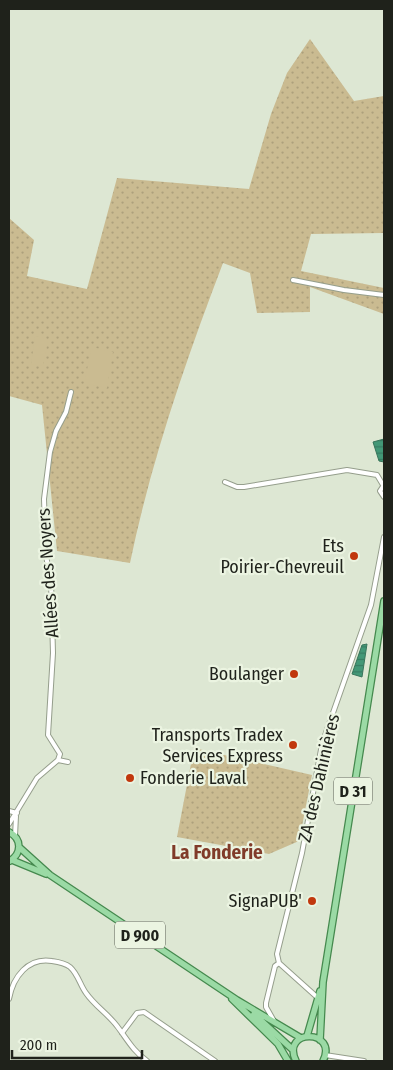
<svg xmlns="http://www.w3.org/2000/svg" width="393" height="1070" font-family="'Fira Sans Condensed',sans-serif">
<defs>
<pattern id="green-dots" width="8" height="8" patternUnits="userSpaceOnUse" patternTransform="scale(1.25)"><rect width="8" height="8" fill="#cabb91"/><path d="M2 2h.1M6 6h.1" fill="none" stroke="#ada07c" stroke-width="1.8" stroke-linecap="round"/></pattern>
<pattern id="water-rules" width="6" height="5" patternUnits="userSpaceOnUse" patternTransform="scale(1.25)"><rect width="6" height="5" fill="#439877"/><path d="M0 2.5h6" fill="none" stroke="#377c61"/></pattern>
</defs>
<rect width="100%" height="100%" fill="#dde7d3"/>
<!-- green -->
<path fill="url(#green-dots)" d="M310,39L354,101L384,96V233L311,234L301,271L384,288V314L310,287V312L257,313L250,273L223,263C186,360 151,461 130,563L57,551L42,405L9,396V218L34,240L27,276L87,289L117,178L249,189L271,114L287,73Z
M194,748L312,775L299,841L269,854L177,837Z"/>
<!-- pitch -->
<path fill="#cabb91" d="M38,336L48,340L43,366L31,364L35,337Z
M96,348L113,352L107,388L88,384L85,379L91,351Z"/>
<!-- water -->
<path fill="url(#water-rules)" stroke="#38755b" d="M384,439V462L379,461L373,442Z
M367,644L362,677L352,674L362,645Z"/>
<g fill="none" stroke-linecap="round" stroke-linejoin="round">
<defs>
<path id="street" d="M293,280L344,290L384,295
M225,482L237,487H244L347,470L377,475L383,485
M384,485L380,491L384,497
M58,760L68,762
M9,811L17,813
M9,824L37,778L58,760L60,754L48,735L53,653L51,581L46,556L44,499L50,452L56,431L66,412L71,392
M15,836L16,816
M318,998L279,963L277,954L302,853L322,744L371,605L384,537
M9,999C13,977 28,957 52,961C59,962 65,963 70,967C78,974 80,985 86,993C95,1006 108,1014 117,1026C127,1039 133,1051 147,1061
M274,1021L266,1007V1003L275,966L279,963
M122,1033L137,1013L144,1012L215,1061
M325,1055L364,1061"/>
<path id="primary" d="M9,832C22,839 22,853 10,861
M19,847L50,875L237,1000L301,1038
M12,860L46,874
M232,999L278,1044L288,1061
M254,1014L293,1050
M307,1036L320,991
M320,1040L323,982L384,601
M296,1061C280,1028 339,1029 323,1061"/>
</defs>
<!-- street casing -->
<use href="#street" stroke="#959e8c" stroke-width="6"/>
<!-- primary casing -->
<use href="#primary" stroke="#45894e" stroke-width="8"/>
<!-- street -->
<use href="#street" stroke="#fff" stroke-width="4"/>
<!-- primary -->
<use href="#primary" stroke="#9bdaa5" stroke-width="5.5"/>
</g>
<!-- markers -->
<g fill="#c1380d" stroke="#ebf4e1" stroke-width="2">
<circle cx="354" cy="556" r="5"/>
<circle cx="294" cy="674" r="5"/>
<circle cx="293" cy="745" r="5"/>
<circle cx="130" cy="778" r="5"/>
<circle cx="312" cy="901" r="5"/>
</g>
<g text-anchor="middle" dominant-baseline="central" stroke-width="4.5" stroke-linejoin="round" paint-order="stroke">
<!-- shield labels -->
<g fill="#ebf4e1" stroke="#5c6156" stroke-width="1">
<rect x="334" y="777.5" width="38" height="27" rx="4"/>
<rect x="115" y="921.5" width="50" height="27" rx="4"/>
</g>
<g font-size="16" font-weight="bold" fill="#1f221b">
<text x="353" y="791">D 31</text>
<text x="140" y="935">D 900</text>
</g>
<!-- poi labels -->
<g font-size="18" fill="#1f221b" stroke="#ebf4e1" text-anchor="end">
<text x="344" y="546">Ets<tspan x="344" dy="21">Poirier-Chevreuil</tspan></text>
<text x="284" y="674">Boulanger</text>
<text x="283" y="735">Transports Tradex<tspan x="283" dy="21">Services Express</tspan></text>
<text x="140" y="778" text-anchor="start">Fonderie Laval</text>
<text x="302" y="901">SignaPUB'</text>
</g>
<!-- street labels -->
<g font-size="18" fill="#1f221b" stroke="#ebf4e1">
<text transform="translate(48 573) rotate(-94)">Allées des Noyers</text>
<text transform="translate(319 778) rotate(-77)">ZA des Dahinières</text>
</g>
<!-- neighbourhood labels -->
<g font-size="19" font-weight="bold" fill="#803b29" stroke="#ebf4e1">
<text x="217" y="852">La Fonderie</text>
</g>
</g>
<!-- border -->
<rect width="393" height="1070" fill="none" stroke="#1f221b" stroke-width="20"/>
<!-- scale -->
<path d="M12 1050v8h130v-8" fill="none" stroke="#1f221b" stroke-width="2.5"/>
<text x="20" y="1050" font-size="15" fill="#1f221b" stroke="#ebf4e1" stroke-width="4" paint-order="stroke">200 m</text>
</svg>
